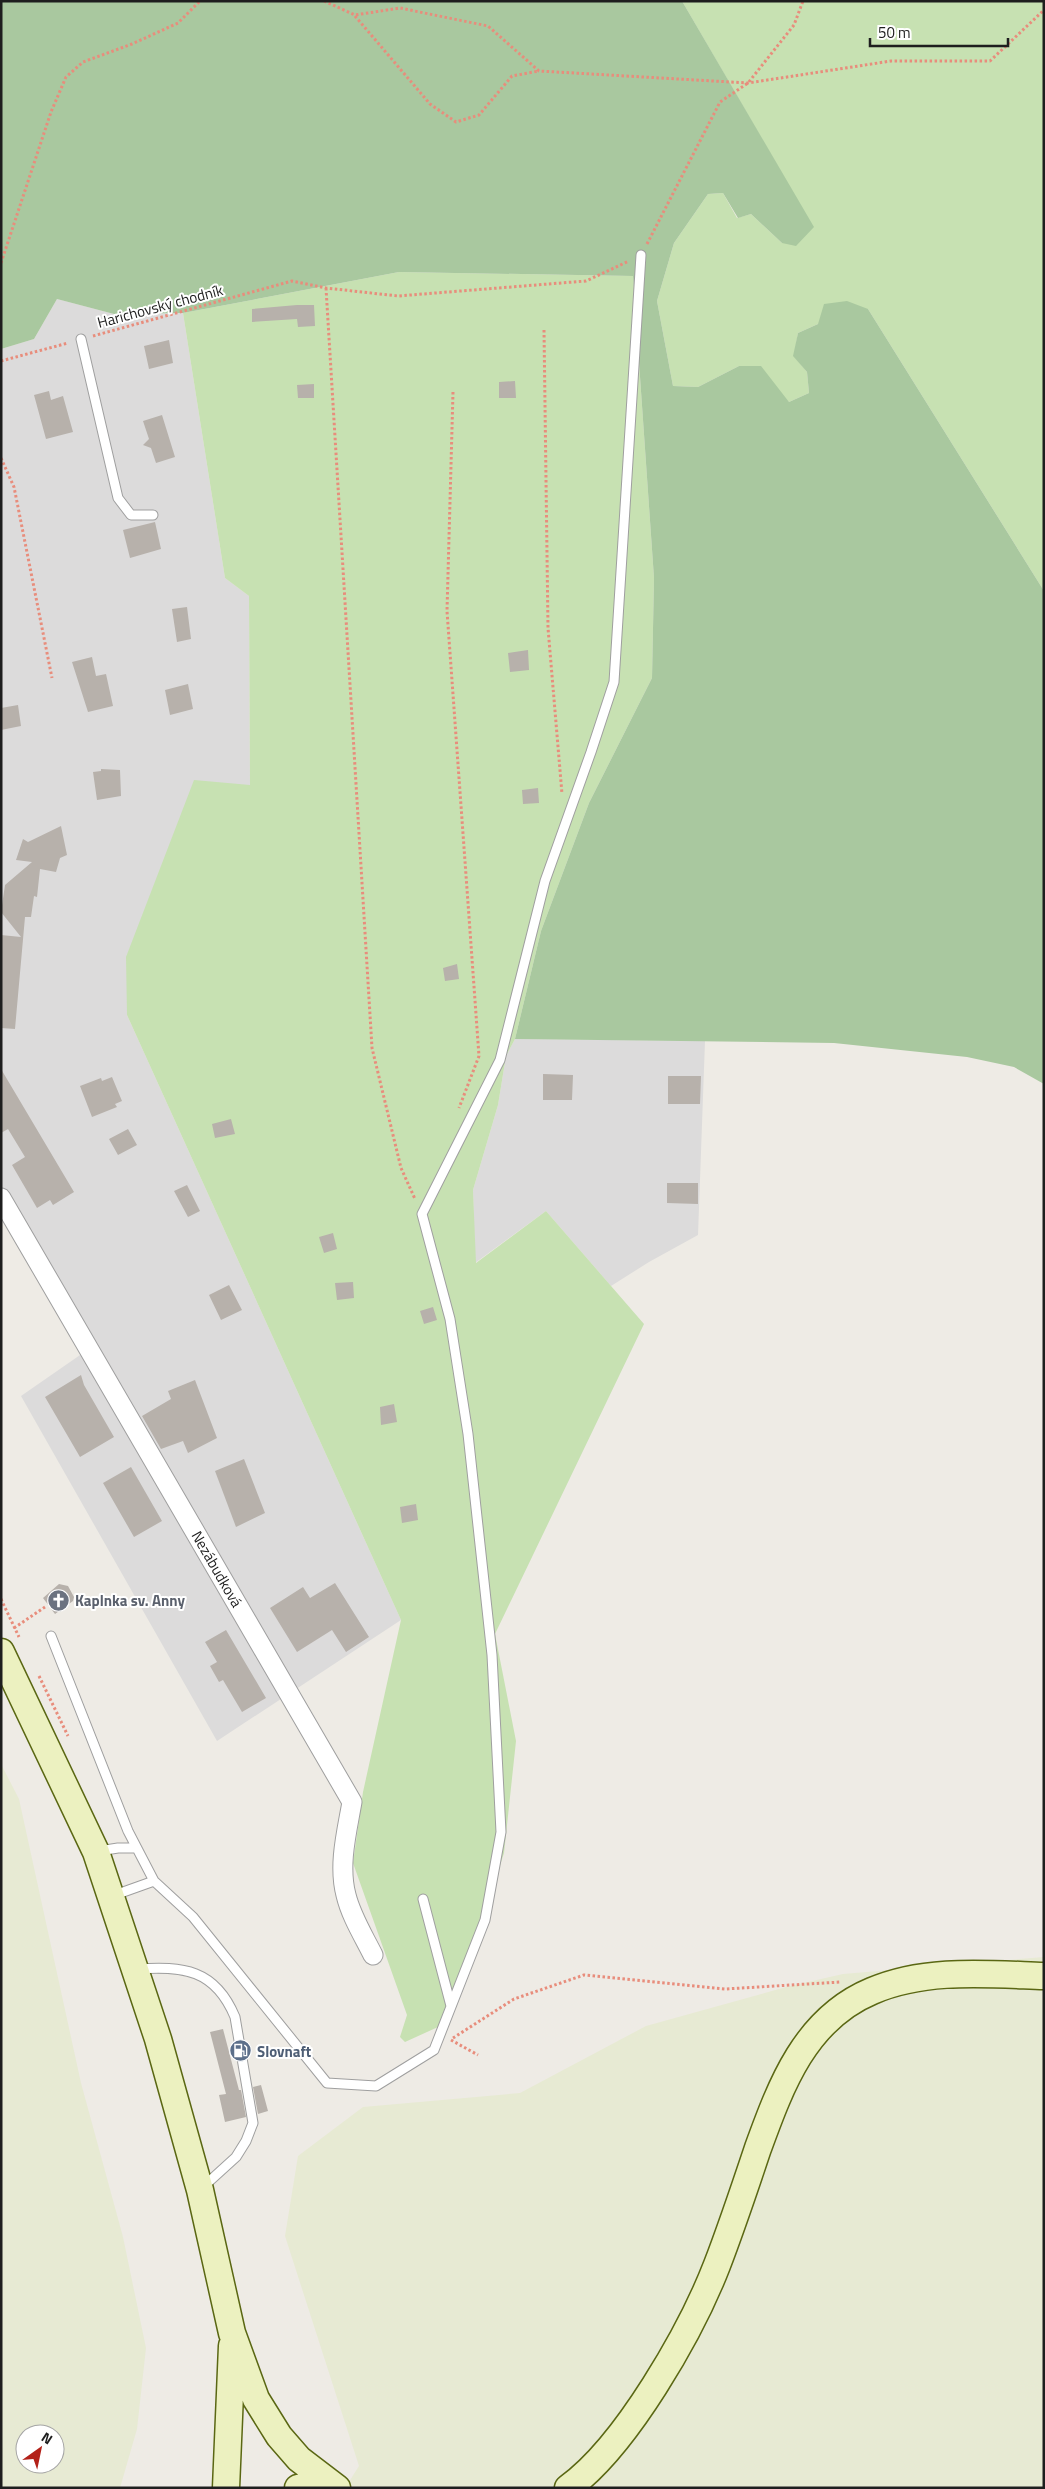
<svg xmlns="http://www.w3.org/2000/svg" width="1045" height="2489" font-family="'Titillium Web',sans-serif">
<rect width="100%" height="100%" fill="#eeebe5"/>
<!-- residential -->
<path fill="#dcdbdb" d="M57,299L114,314L183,313L225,578L249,596L250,785L127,1015L401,1620L217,1741L21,1396L83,1353L1,1215V349L34,339Z
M515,1039L705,1041L698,1235L649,1262L611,1286L546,1211L475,1263L473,1190L498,1105L506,1056Z"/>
<!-- farmland -->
<path fill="#e7ead3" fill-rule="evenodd" d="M1,1764L19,1799L81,2083L123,2237L146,2348L137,2429L120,2488H1ZM25,2434H55V2464H25Z
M1044,1957V2488H345L359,2466L285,2236L298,2156L363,2107L520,2093L646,2026L786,1987L843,1974Z"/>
<!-- grass -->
<path fill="#c7e1b2" d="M682,1H1044V591L868,309L818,324L798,333L794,356L807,372L809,393L789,402L739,366L698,387L673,386L657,301L674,243L708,194L723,193L737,218L751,214L782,243L813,227Z
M399,272L633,276L654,578L652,678L589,803L541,931L515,1039L506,1056L498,1105L473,1190L476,1263L546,1211L644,1324L495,1634L516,1741L504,1853L449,2022L405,2042L400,2037L407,2015L353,1863L363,1792L401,1620L127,1015L126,957L194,780L250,785L249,596L225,578L183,313Z"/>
<!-- forest -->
<path fill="#a9c89f" d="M1,1H682L814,227L796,246L782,243L751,214L738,218L723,193L708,194L674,243L657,301L673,386L698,387L739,366H761L789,402L809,393L807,372L793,356L798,333L818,324L824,304L847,301L868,309L1044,591V1084L1014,1067L967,1057L834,1043L515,1039L541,931L589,803L652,678L654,578L633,276L399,272L183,313L114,314L57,299L34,339L1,349Z"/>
<!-- building -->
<path fill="#b7b1ab" d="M297,305H314L315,326L298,327L297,319L252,322V309Z
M169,340L173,363L149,369L144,346Z
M515,381L516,398H499V382Z
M314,384V398H298L297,385Z
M49,391L51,400L63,396L73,432L46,439L34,395Z
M162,415L175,457L156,463L151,448L143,445L149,439L143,421Z
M155,522L161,549L130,558L123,530Z
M187,607L191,639L177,642L172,609Z
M528,650L529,670L510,672L508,653Z
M92,657L96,676L106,674L113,706L88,712L72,662Z
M188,684L193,709L170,715L165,690Z
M18,705L21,726L1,730V708Z
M101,769L120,770L121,796L97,800L93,772L101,771Z
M538,788L539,803L523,804L522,790Z
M61,826L67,855L60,858L56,872L40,869L37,897L34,896L31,917H25L15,1029L1,1028V935L21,937L1,912L5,885L32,862L16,860L23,839L28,842Z
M457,964L459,979L445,981L443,968Z
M1,1069L74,1192L53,1205L50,1200L37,1208L12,1165L25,1157L8,1129L1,1133Z
M543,1074L573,1075L572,1100H543Z
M668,1076H701L700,1104H668Z
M112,1077L122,1101L115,1104L117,1107L92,1117L80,1086L101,1078L102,1081Z
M231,1119L235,1134L215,1138L212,1124Z
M128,1129L137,1145L118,1155L109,1139Z
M667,1183H698V1204L667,1203Z
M187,1185L200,1211L188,1217L174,1191Z
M333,1233L337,1249L324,1253L319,1237Z
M353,1282L354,1298L337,1300L335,1283Z
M229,1285L242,1310L221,1320L209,1295Z
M433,1307L437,1320L424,1324L420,1311Z
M81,1375L84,1385L114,1437L80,1457L45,1397Z
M195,1380L217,1438L188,1453L183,1441L161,1449L142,1416L171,1399L168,1391Z
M394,1404L397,1422L381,1425L380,1407Z
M244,1459L265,1513L236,1527L215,1471Z
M131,1467L162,1521L134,1537L103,1483Z
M416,1504L418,1520L402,1523L400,1507Z
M335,1583L369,1637L346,1652L332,1630L297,1652L270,1608L303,1587L310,1598Z
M59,1584L68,1586L74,1597L73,1601L55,1614L43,1598Z
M226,1630L266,1698L242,1712L223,1680L219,1682L210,1666L217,1662L205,1642Z
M223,2029L239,2090H241L246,2117L225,2122L219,2095L226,2094L210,2032Z
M261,2085L268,2111L258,2114L253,2087Z"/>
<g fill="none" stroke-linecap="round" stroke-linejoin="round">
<defs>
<path id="service" d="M81,339L118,498L131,515H153
M51,1636L128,1831L154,1881
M99,1851L118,1848H136
M112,1896L154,1881L193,1917L327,2083L376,2086L434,2050L485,1920L501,1832L492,1655L468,1434L450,1319L422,1214L500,1060L545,881L591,752L614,682L641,255
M423,1899L451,2006
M137,1969C183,1966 215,1969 235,2017L253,2123L246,2141L236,2157L203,2187"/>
<path id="minor" d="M1,1198L352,1802C347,1831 338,1865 346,1895C351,1916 363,1935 373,1955"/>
<path id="secondary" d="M1,1652L96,1852L158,2039L200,2190L232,2333L256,2399L279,2436L299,2459L337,2488
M226,2488L232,2346
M298,2488L327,2482
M568,2488C626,2446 691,2332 717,2265C732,2226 745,2187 758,2148C781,2085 805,2019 872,1991C925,1968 987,1974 1044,1976"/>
</defs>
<!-- service casing -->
<use href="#service" stroke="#9f9f9f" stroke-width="11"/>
<!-- minor casing -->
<use href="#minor" stroke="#9f9f9f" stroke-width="21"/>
<!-- secondary casing -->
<use href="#secondary" stroke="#5a6713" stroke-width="29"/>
<!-- path -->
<path stroke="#e88d7c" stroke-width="3" stroke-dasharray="2.5 2.5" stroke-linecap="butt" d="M324,1L355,15L400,8L488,26L539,71L748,83L891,61H990L1044,10
M355,16L430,104L456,122L479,115L512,76L539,71
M647,244L720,102L748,83L794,25L803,1
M1,263L51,112L66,77L83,62L132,44L178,23L200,1
M326,288L372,1048L401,1168L415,1199
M544,330L548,628L562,794
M93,336L292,281L326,288L398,296L586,281L629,261
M1,361L68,343
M453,392L447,611L479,1056L459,1108
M1,458L14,487L52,678
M1,1599L19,1637
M14,1628L45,1607
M39,1676L68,1736
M453,2038L514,1999L584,1975L725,1989L841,1982
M451,2040L478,2055"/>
<!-- service -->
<use href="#service" stroke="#fff" stroke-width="9"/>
<!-- minor -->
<use href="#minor" stroke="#fff" stroke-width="19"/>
<!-- secondary -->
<use href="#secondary" stroke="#ecf1c0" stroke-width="26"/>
</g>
<!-- icons -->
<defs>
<symbol id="church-disc" viewBox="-11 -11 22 22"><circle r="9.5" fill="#6b7280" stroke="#fff"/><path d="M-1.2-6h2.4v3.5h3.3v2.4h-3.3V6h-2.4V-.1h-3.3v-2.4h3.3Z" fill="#fff"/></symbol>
<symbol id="fuel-disc" viewBox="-11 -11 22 22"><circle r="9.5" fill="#5c6f8a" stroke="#fff"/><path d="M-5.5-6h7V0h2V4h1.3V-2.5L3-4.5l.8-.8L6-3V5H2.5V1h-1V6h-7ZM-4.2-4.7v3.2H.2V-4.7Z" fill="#fff"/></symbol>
</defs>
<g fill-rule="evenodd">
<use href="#church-disc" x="46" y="1588" width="25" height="25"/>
<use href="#fuel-disc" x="228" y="2038" width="25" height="25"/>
</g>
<g text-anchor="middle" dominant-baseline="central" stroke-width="4" stroke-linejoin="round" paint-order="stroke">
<!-- street labels -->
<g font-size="15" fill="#1e1e1e" stroke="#fff">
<text transform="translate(160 306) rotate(-15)">Harichovský chodník</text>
<text transform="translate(217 1569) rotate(60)">Nezábudková</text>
</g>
<!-- worship labels -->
<g font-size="15" font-weight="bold" fill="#5b616d" stroke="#fff" text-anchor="start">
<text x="75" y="1600">Kaplnka sv. Anny</text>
</g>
<!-- service labels -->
<g font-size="15" font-weight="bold" fill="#4e5e75" stroke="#fff" text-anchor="start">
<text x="257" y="2051">Slovnaft</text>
</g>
</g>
<!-- border -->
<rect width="1045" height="2489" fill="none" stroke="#1e1e1e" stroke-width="5"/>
<!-- north arrow -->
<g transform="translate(40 2449) rotate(33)"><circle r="24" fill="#ffffff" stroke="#a5a5a5"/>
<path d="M0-4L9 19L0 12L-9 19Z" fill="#b32119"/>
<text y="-8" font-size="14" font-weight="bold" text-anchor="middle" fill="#1e1e1e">N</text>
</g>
<!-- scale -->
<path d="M870 38v8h138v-8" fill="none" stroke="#1e1e1e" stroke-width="2.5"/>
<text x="878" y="38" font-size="15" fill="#1e1e1e" stroke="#ffffff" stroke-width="4" paint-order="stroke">50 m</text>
</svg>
